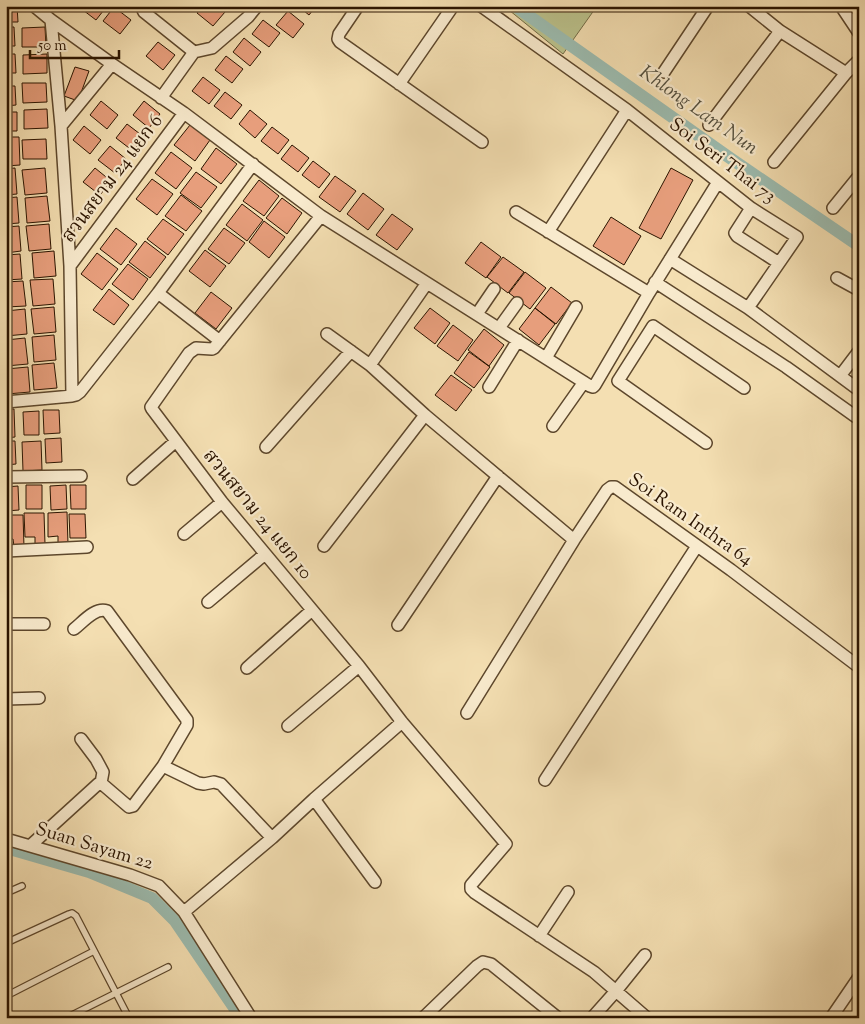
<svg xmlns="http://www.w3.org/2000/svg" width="865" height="1024" font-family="'Sorts Mill Goudy','Noto Serif Thai',serif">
<rect width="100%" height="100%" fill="#f4dfb2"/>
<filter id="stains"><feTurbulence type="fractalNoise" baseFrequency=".004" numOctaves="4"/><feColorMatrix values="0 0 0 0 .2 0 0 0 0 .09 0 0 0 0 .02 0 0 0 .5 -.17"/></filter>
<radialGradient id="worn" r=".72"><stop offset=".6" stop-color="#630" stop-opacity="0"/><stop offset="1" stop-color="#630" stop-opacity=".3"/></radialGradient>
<!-- green -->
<path fill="#bbc28c" stroke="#736b46" d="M504,6H597L563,54Z"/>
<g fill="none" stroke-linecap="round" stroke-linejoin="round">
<!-- canal -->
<path stroke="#9cbcb0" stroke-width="12" d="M515,6L730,158L859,246
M6,848L89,872L152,898L175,921L241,1018"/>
</g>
<!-- building -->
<path fill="#e79e7c" stroke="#2b1400" d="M6,6H17L18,22H6Z
M80,6H107L96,20L79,7Z
M202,6H217L225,12L213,26L197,13Z
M298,6H316L309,15Z
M114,7L131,20L120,34L103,21Z
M288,11L304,24L293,38L276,25Z
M263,20L280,33L269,47L252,34Z
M6,27H14L15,46H6Z
M45,27L46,47H22V28Z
M244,38L261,52L250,66L233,52Z
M158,42L175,55L163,70L146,56Z
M6,54H15L16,73H6Z
M47,54V73L23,74V55Z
M226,56L243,69L232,83L215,70Z
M75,67L89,71L78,101L64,96Z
M203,77L220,90L209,104L192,91Z
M22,83H46L47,102L23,103Z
M6,86H15L16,105L6,106Z
M225,92L242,105L231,119L214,106Z
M101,101L118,115L107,129L90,115Z
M144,101L160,114L149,128L133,115Z
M47,109L48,128L24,129V110Z
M250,110L267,124L255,138L239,124Z
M6,112H17V131H6Z
M127,124L144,137L133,151L116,138Z
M190,125L210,140L195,161L174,145Z
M84,126L101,140L90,154L73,140Z
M272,127L289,140L278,154L261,141Z
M6,137H19L20,165L6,166Z
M46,139L47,159H23L22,140Z
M292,145L309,158L298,172L281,159Z
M110,146L126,159L115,173L98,160Z
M216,148L237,164L221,184L201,169Z
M171,152L192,168L176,189L155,173Z
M313,161L330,174L319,188L302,175Z
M15,168L17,194L6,195V169Z
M45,168L47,193L25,195L22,170Z
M95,168L111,181L100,195L83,182Z
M671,168L693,180L661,239L639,228Z
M196,172L217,187L201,208L180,193Z
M335,176L356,191L340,212L319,197Z
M152,179L173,194L157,215L136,199Z
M259,180L279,196L264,216L243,201Z
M363,193L384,209L368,230L347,214Z
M181,195L202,211L186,231L165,216Z
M47,196L50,221L27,223L25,198Z
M17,197L19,223L6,224V198Z
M282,198L302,213L287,234L266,218Z
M242,204L263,220L247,241L226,225Z
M392,214L413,229L397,250L376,235Z
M611,217L641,236L624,265L593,246Z
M163,219L184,234L168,255L147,239Z
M264,221L285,237L269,258L249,242Z
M49,224L51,249L29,251L26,226Z
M19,226L21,251L6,253V227Z
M116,228L137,244L121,265L100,249Z
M224,228L245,243L229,264L208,249Z
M145,241L166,257L150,278L129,262Z
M481,242L501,257L486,278L465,263Z
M205,250L226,266L210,287L189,271Z
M54,251L56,276L34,278L32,253Z
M97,253L118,269L102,290L81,274Z
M20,254L22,279L6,280V255Z
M503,257L524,272L508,293L487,277Z
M128,264L148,279L133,300L112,284Z
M525,272L546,288L530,309L509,293Z
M53,279L55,304L33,306L30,280Z
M23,281L26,306L6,307V282Z
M551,287L572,303L556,324L535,308Z
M109,289L129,305L114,325L93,310Z
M211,292L232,308L216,329L195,313Z
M54,307L56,332L34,334L31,309Z
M430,308L450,323L435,344L414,328Z
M535,308L555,324L539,345L519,329Z
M25,309L27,334L6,336V311Z
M453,325L473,340L458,361L437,346Z
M484,329L504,345L489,366L468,350Z
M54,335L56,360L34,362L32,337Z
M25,338L28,364L6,366V340Z
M469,352L490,367L474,388L454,373Z
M54,363L57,388L34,390L32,365Z
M28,367L30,392L7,394L6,369Z
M451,375L472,390L456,411L435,395Z
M6,409H14L15,437L6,438Z
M43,410H59L60,433L44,434Z
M39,411V435H24L23,412Z
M61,438L62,462L46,463L45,439Z
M6,441H15L16,464L6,465Z
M41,441L42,470L23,471L22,442Z
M26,485H42V509H26Z
M66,485L67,509L51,510L50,486Z
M70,485H86V509H71Z
M18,486L19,510L6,511V487Z
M67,512L68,544H58V536L48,537V513Z
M24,513H44L45,544L35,545V537H25Z
M69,514H85L86,538H70Z
M6,515H23L24,547H14L13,539H6Z"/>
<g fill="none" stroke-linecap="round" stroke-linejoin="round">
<defs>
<path id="service" d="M6,893L22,886
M6,943L69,914L72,913L76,916L129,1018
M6,996L94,951
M66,1018L168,967"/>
<path id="minor" d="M34,6L51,20L112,64L184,113L321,216L590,386L593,387L595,385L649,293L718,182
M144,6L143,10L144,12L194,52
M358,6L339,34L338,39L340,42L482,142
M481,6L627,110L751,208L797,237L748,308
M749,6L780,31L846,73
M841,6L859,33
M51,20L61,126L70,266L72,396
M664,72L708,6
M399,84L453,6
M161,98L194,52L212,48L248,17L257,6
M709,125L780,31
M61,126L112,64
M774,162L846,73L859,60
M751,208L735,233L737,236L779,263
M833,208L859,176
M516,212L649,293
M321,216L214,348L212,349L196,348L189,353L151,407L152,409L222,502L359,666L402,722L506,844L471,885V889L475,893L594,972L647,1018
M548,232L627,110
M670,259L748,308L859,390
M70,266L184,113
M837,278L859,290
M655,282L786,367L859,419
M158,293L220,341
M477,314L494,289
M499,328L517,303
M327,334L370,365L425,415L574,540
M546,358L576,307
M370,365L427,283
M840,376L859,351
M489,387L518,340
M6,402L72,396L76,395L80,392L158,293L253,164
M553,426L584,382
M706,443L618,381L653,326L744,388
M266,447L351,351
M6,477L81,476
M133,479L176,441
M184,534L222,502
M324,546L425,415
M6,551L87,547
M208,602L265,554
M6,624H44
M398,625L498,476
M74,629C83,622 95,607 107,611L187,720V725L163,766L133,806L129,807L101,783
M247,668L312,610
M6,699L39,698
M467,713L574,540L607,490L611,487H615L731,570L859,667
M288,726L359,666
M81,739L96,759L103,772L101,783
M163,766L198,783L204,784L214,782L221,784L272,838
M545,780L697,546
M314,799L375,882
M6,839L130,875L159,886L184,912L251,1018
M31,845L98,784L101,783
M184,912L272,838L314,799L402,722
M539,936L568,892
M423,1018L477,966L483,962L491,964L558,1018
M592,1018L616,991L645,955
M831,1018L859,977"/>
</defs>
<!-- service casing -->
<use href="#service" stroke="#5d472c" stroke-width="8"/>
<!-- minor casing -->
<use href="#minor" stroke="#5d472c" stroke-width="14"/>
<!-- service -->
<use href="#service" stroke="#f8eacd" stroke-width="5.5"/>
<!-- minor -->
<use href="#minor" stroke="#f8eacd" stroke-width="11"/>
</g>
<g text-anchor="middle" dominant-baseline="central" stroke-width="4.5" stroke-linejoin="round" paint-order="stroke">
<!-- street labels -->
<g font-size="19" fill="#2b1400" stroke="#f8eacd">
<text transform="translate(722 161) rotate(37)">Soi Seri Thai 73</text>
<text transform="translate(113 179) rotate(-53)">สวนสยาม 24 แยก 6</text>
<text transform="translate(257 515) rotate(51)">สวนสยาม 24 แยก 10</text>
<text transform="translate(690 520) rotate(35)">Soi Ram Inthra 64</text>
<text transform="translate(94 847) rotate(17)">Suan Sayam 22</text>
</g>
<!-- water labels -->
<g font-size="20" font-style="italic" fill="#534f3e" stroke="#f8eacd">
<text transform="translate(698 111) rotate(35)">Khlong Lam Nun</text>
</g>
</g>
<!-- margin -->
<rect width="865" height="1024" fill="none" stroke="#f4dfb2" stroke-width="25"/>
<rect x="8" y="8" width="850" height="1009" fill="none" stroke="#2b1400" stroke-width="2.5"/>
<rect x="12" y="12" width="840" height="999" fill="none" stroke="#2b1400"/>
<!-- scale -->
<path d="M30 50v8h89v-8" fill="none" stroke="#2b1400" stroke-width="2.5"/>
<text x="38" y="50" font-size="15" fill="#2b1400" stroke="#f8eacd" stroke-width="4" paint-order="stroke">50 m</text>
<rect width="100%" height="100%" filter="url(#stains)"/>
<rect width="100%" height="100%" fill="url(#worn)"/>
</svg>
